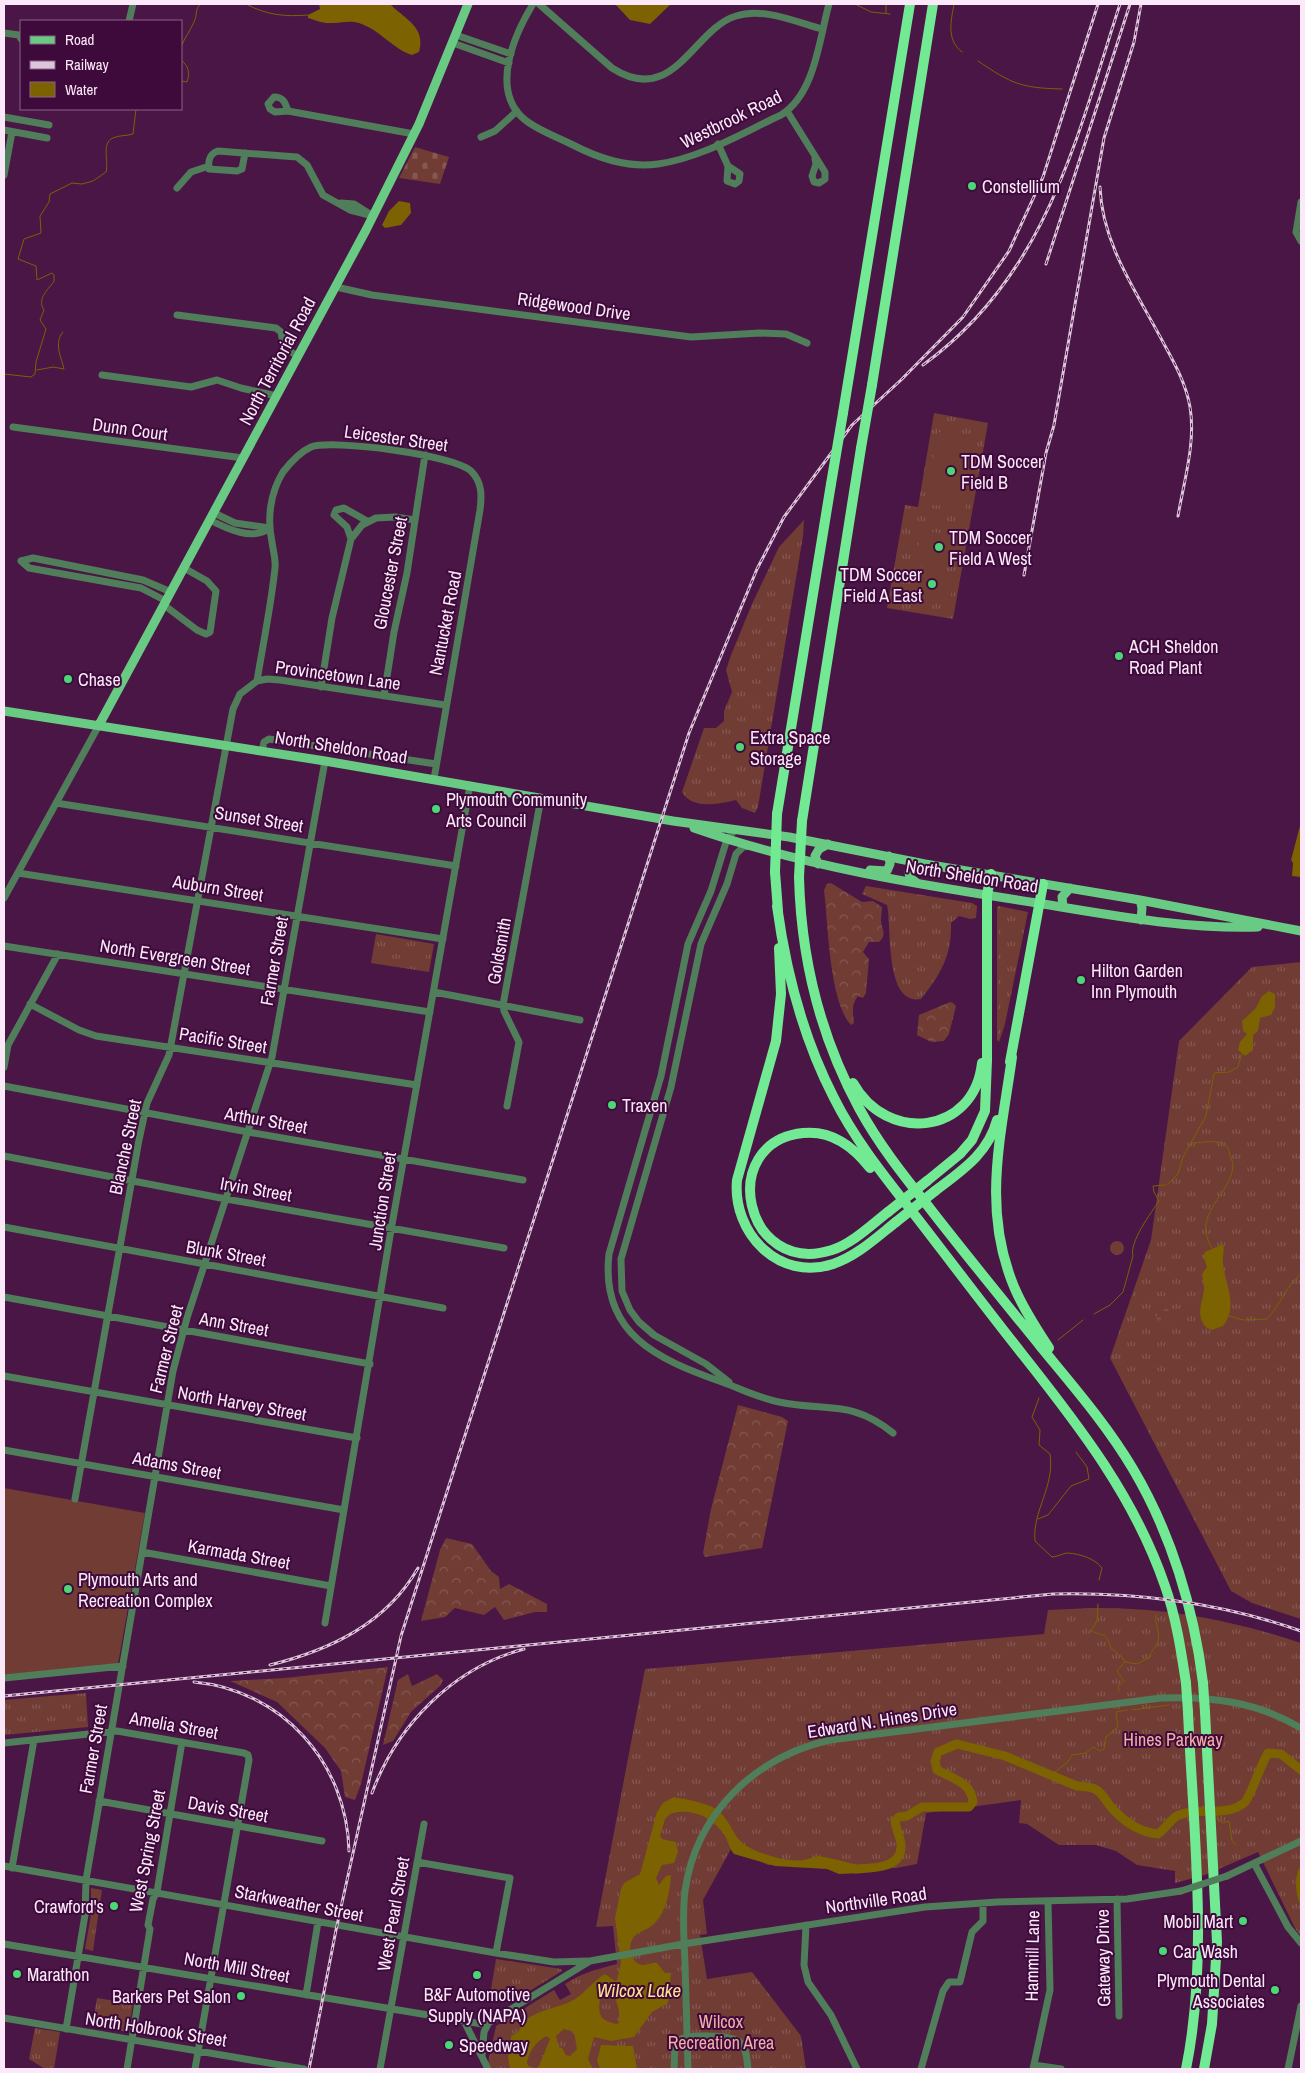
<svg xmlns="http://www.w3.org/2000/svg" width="1305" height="2073" font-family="'Archivo Narrow',sans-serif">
<defs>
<pattern id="grass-tufts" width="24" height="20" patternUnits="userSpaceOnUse" patternTransform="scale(1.25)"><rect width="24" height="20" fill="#703c34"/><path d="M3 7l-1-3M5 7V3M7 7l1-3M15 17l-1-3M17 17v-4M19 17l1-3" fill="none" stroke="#855852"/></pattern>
<pattern id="forest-crowns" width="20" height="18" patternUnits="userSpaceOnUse" patternTransform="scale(1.25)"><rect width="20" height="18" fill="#703c34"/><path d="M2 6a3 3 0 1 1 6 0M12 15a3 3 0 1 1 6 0" fill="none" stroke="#855852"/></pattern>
<pattern id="wetland-marsh" width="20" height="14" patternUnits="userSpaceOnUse" patternTransform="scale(1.25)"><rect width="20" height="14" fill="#703c34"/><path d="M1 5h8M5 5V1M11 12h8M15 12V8" fill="none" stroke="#855852"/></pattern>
<pattern id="cemetery-stones" width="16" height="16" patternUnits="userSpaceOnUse" patternTransform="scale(1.25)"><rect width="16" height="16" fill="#703c34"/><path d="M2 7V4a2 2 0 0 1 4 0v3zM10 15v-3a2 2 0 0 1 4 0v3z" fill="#855852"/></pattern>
</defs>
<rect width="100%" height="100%" fill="#491646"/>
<!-- grass -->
<path fill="url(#grass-tufts)" d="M934,413L988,423L953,619L887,608L905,505L918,507Z
M804,520L803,536L758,807L755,813L742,808L736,800C719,804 692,810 682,792L704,728H716L724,721V711L732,692L726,670L731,655L752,604L779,547Z
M866,886L972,903L977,906L976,918L970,919L959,916L951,923C952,955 941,974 921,999C884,1006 892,926 887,905L862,894Z
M999,906L1028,912L1005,1024L999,1042L997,1040V907Z
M376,934L434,944L429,972L371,963Z
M1301,962V1619L1252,1603L1231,1591L1110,1358L1151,1240L1179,1041L1252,967Z
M1110 1248a7 7 0 1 1 14 0a7 7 0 1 1-14 0Z
M1092,1608C1165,1607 1232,1620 1301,1643V1936L1296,1930L1258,1852L1205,1875L1175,1883V1871L1137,1865L1116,1851L1096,1845H1059L1027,1824L1019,1823L1021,1800L926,1813L917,1864L896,1868L768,1865L732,1847L703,1900L707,1934L700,1935L707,1979L752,1972L801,2036L806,2069H492L488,2063L496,2026L554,1990L560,2000L571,1994L565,1984C581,1973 598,1969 617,1964L613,1926L596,1927L645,1669L1044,1634L1048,1610Z
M86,1693L88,1727L4,1735V1700Z
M91,1888L102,1890L93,1951L85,1949L91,1914Z
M496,1959L561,1969L562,1971L515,2000L514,1993L491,1989Z
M97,1998L133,2004L128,2032L92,2026Z
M35,2028L60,2032L54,2069H45L29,2059Z"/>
<!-- forest -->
<path fill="url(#forest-crowns)" d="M831,883L862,902L873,901L882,907C882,911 881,916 881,920C881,929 888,934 879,942H869L863,952L869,959L866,993L863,998L858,996C851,1005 853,1013 854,1023L851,1025C829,1002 828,922 824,890L827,884Z
M950,1002L953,1003L956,1006L949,1034L944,1041L931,1042L917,1035L919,1015Z
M738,1405L782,1417L788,1421L762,1548L705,1557L703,1553L711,1509Z
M446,1538L472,1544L491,1571L499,1577L500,1589L509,1584L547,1604V1612H535L504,1620L495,1607L484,1615L455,1608L445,1617L421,1621L440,1550Z
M388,1667L361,1784L355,1800L345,1797L341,1771L325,1748L277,1702L230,1681L284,1678Z
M408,1674L412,1686L437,1674L443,1680L441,1685L411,1712L393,1741L383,1745L398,1680Z"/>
<!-- wetland -->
<path fill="url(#wetland-marsh)" d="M1159,1302H1164L1171,1315L1167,1327L1162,1326L1154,1313V1308Z"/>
<!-- cemetery -->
<path fill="url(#cemetery-stones)" d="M415,147L449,157L440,184L399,178Z"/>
<!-- pitch -->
<path fill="#703c34" d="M938,432L978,439L965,510L925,503Z
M922,530L962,537L957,565L916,557Z
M915,566L955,573L950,601L910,594Z
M401,948L427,952L424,967L399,963Z
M4,1488L145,1513L118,1664L4,1675Z"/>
<!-- water -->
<path fill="#7c6201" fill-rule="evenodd" d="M319,4H390C406,20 426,27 419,52L412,55C393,49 380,30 359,23C349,20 341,23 331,23C324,24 315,20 308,18V15L320,9Z
M615,4H671L650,24L630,20Z
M399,201L410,203L411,213L401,225L385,228L382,225L389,211Z
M1301,822V877L1292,876L1293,863L1291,860Z
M1269,991L1275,994V1007L1271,1015L1260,1018L1258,1031L1253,1035V1050L1245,1056L1238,1050L1240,1042L1247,1034L1243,1031L1242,1021L1256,1008L1262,996Z
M1223,1244C1225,1250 1222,1257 1223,1263C1225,1285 1239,1306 1223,1326L1212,1330L1207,1328C1195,1316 1202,1304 1204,1290C1204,1284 1203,1279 1202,1274L1207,1267L1203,1256L1205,1252Z
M674,1797C685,1799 713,1804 720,1812C737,1830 731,1841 759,1852C773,1857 789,1862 804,1860C809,1859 814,1856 819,1856C826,1857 861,1865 866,1868L861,1873L839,1874L827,1869L775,1866L734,1854C729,1848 729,1843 725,1836C713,1818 692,1807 670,1814L665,1819L660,1836L662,1839L676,1842L678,1852L674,1863L662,1865L656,1878L659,1885L666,1876L671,1875C670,1891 666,1917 650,1927C644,1931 635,1933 632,1940C628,1948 631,1961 639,1964C645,1967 651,1962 657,1963L665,1973H671L668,2003L652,2012L634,2037L611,2041L594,2037L588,2059L593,2069H535L539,2066L550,2039L546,2036C536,2042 528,2052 527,2064L532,2069H510L508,2058L511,2037C513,2033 517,2035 519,2030C530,2008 555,2011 575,1999C586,1992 594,1980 605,1974L615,1981L617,1980L621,1963L615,1918L621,1889L624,1883L640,1874L657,1812L663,1803ZM607,1982L614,1985L613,1989L619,2011V2023L616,2024C613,2023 608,2022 605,2020C594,2013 601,1990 607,1982ZM564,2029L574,2032L577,2049L570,2056L566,2055L562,2048L559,2047L556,2036Z
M1301,1865V1906C1295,1895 1294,1875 1301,1865Z
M601,2045L633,2046L637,2069H600L597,2061Z"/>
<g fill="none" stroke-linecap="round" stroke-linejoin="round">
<!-- stream -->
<path stroke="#7c6201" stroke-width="1" d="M246,4C266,15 285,17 308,15
M855,4L871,12L890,14
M954,4C951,21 946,40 962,52
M886,13V4
M181,47C185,37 190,31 194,22C198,14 194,9 201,4
M181,60C189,66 190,73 187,82L181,81
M978,61C1012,84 1021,88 1062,89
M37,370L53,367L64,369C62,359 53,343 63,332
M4,374L31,377L35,374L36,362L46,329L40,320L44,310C36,298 50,288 54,281V275L52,273L37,280L36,266L18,259L24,239L41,233L40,216L49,202L50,194L72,183L82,184L93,181L106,172C109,162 101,143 113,138C119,135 127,136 133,134L136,109
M1191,1143C1200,1143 1212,1140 1222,1143C1228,1146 1229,1149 1230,1155C1231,1159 1233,1161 1233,1166C1231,1195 1190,1215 1212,1248
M1168,1184L1178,1174L1183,1157L1206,1116L1214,1073L1229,1072L1238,1067L1242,1053
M1094,1314L1110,1305L1123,1292L1133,1256C1129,1242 1151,1213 1159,1201L1154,1192L1153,1186L1166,1185
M1229,1316L1243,1320L1267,1319C1280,1305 1286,1286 1301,1274
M1058,1340L1083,1320
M1039,1398L1032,1417L1040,1430L1039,1445L1050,1454C1055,1487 1032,1511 1035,1541L1052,1557C1057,1557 1063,1553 1068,1553C1080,1554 1094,1558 1102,1568L1099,1580
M1038,1519L1048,1515L1071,1486L1089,1479L1087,1467L1076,1452
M1098,1604L1097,1621L1091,1631C1104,1637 1106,1631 1111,1648L1122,1657L1125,1662L1137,1664L1150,1657C1151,1650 1155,1649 1157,1644C1162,1634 1154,1624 1156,1615
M1119,1691L1118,1686L1124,1681L1117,1671L1124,1663
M1132,1710L1169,1705
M1051,1775L1068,1762L1072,1755L1086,1753L1093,1747L1100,1751L1104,1749L1106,1737L1118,1727L1116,1712L1127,1710
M1217,1810L1218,1820L1223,1823L1229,1821L1232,1841L1236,1845"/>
<!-- river -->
<path stroke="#7c6201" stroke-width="9" d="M855,1869C873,1868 903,1869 901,1844C900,1836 896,1829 895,1821L899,1817L907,1816L922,1807H969L973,1802C972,1783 952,1778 937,1770L935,1761L938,1752L957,1744L1005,1756L1077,1786C1101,1787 1099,1792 1111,1807C1124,1822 1139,1832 1158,1834C1165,1829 1171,1819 1177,1816C1197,1806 1228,1818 1245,1802C1251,1795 1261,1764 1268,1753L1281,1754L1301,1770"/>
<!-- minor -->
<path stroke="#507d5a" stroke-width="7" d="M533,4C514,35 490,90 524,119C537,130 555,136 571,144C598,158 626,168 658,164C701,158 742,133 781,115C815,94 819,40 829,4
M539,4L612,68C674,108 693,29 736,16C763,7 796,22 822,29
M129,21L133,4
M4,33L19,35L21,39
M456,35L511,54
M453,43L509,63
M288,111C285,102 283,97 274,97L268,104L270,109L275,112L288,111L414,134
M787,111L825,172V179L819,183L814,182L812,176L816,164L815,159
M4,117L49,125
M4,130L47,138
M481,137L495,131L517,111
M718,144L728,166L740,174L739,181L735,184L727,181L728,166
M245,153L242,169L237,171L209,169C208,161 209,154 218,151L297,157L307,165L323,195L350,210L373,216
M4,175L12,132
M177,188L191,172L209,166
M1301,202L1296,232L1301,241
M341,203L354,204L373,216
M336,287L372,295L691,337L760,333L786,334L807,343
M177,315L276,328L281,332L284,348L298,356
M102,375L191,387L217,380L241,388L277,396
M13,427L243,458
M214,513L235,523L270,528
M210,520C227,529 253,541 270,528
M351,539L347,527L334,515L336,510L344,508L367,521
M21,561L33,558L143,580L171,592
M21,561L29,568L141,588L166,601
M164,605L197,630L206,634L210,632L216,591L207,581L184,568
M257,681L267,679L280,680L445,705
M321,687L332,618L351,539L362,525L376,518L395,517L415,520
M384,696L394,632L407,573L425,455
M262,751L264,742L269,739L436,764
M56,803L456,866
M735,830L727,839L711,891L688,944L661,1076L609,1254C600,1334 657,1359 722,1382C741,1389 759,1398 779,1402C826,1412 851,1399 893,1433
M18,873L443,939
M4,898L99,725
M4,946L430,1012
M434,992L580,1020
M30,1004L79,1030L96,1036L417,1085
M4,1067L8,1045L58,954
M4,1086L248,1132L523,1180
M507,1106L519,1042L504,1011L503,1005L541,798
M4,1156L226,1199L504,1248
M4,1227L443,1308
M4,1297L370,1364
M4,1376L357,1438
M729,1382L706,1364L654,1335L639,1322L630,1310L622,1291L621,1259L671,1087L701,944L727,884L736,854L743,847L751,846
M4,1450L344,1510
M75,1499L139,1140L147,1103L169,1055L233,709L240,694L257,681C263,644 271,606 275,568C276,559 273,551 272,542C267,519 270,493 283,472C290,463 300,452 311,447C333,439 454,455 471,471C482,482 482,495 480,510L434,779
M142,1552L331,1586
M325,1623L390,1236L470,785
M4,1678L123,1666
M4,1743L117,1731L244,1753L248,1755L249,1760L195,2069
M99,1801L322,1841
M417,1862L510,1878L496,1953
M1254,1863L1288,1927L1301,1943
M4,1866L496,1953L554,1962L587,1961
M12,1868L34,1740
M1227,1876L1301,1841
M1117,1899L1119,2016
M806,1925L804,1965L808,1982L831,2015L857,2069
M4,1944L482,2024L490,2022L590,1961L683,1944L925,1907L997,1902L1127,1899L1181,1891
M306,1995L318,1922
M4,2018L304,2069
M464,2021L488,2069
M66,2029L85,1915L86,1880L173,1371L187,1318L272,1057L325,761
M482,2055L484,2032L489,2022
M1034,2065L1061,2069
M127,2069L150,1929L148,1925L153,1899L157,1892L182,1742
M380,2069L424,1824
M674,2069L675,2043C683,2033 732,2034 741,2043C747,2050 747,2061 748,2069
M688,2069C687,2034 686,1999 685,1963C684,1939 682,1915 685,1891C696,1813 755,1757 830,1740L1161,1698C1212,1696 1257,1702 1301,1728
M921,2069L943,1991L949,1982H960L972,1932L983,1921V1903
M1033,2069L1050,1990L1048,1901
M1288,2069L1301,2006"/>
<!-- major -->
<path stroke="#69cb83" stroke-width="9" d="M4,711L325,761L673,821L789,837L925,864L1140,900L1301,931
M99,725L366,230L419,124L468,4
M694,828C806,867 921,885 1037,903C1110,915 1184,929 1258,927
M818,864L815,856L819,849L828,844
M870,870L887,871L890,864L889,856
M917,883L910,878L909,872L913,867L922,865
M1140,900L1142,908L1141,920
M1063,907L1062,897L1070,888"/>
<!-- highway -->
<path stroke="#72ea93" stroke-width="10" d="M872,385L933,4
M843,413L910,4
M777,814L831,484
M802,821L861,448
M775,872L778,911
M799,877C801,958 820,1036 859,1108C878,1143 903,1175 928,1206C965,1254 1003,1300 1041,1347C1073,1386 1107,1425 1133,1469C1171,1533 1194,1609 1203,1683
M777,906C786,972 803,1038 834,1098C857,1144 890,1183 921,1223C955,1267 988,1311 1023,1355C1080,1427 1135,1498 1165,1586C1176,1617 1181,1650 1186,1683
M779,948L781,994L776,1041L737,1180C732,1233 779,1282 833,1264C857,1256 877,1237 896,1222
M1012,1057C1001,1137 981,1210 1015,1289C1024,1310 1036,1328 1049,1348
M1010,1062L1043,884
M853,1083C887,1144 974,1135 982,1063
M870,1168C853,1146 831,1130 803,1133C716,1142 744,1278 832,1250C853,1243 871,1225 888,1212
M927,1181L960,1154L972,1140L985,1111L987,1060V895L991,874
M935,1191C961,1171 988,1154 997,1120
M1186,2069C1209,1956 1193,1827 1188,1712
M1204,2069L1212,2024L1217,1942L1205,1712"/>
<defs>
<path id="rail" d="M1100,187C1102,245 1138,294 1164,344C1175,364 1186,384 1190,407C1196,442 1184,481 1178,516
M1046,264L1130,4
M923,365C1046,276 1076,140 1120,4
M1024,575L1046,453L1054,425L1104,138L1134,42L1141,4
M270,1665C330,1650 386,1624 418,1568
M194,1682C282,1690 347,1763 349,1851
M4,1696L1053,1594C1138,1592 1221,1603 1301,1631
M372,1793C397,1725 453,1668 524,1649
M309,2069L336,1930L401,1636L689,733L757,569L784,517L852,425L901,380L963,317L1009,251L1043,177L1098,4"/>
</defs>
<!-- rail casing -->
<use href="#rail" stroke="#ddc5da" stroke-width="3"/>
<!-- rail -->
<use href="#rail" stroke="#3e0a3b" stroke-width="1" stroke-dasharray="4" stroke-linecap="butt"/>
<!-- minor-bridge -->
<path stroke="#507d5a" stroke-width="7" d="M1181,1891L1227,1876"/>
<!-- highway-bridge -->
<path stroke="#72ea93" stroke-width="10" d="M861,448L872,385
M831,484L843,413
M775,872L777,814
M799,877L802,821
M888,1212L927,1181
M896,1222L935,1191
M1186,1683L1188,1712
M1203,1683L1205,1712"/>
</g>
<!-- markers -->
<g fill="#4ad778" stroke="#3e0a3b" stroke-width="2">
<circle cx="972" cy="186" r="5"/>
<circle cx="951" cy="471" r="5"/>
<circle cx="939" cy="547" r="5"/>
<circle cx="932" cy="584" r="5"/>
<circle cx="1119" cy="656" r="5"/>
<circle cx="68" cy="679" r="5"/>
<circle cx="740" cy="747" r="5"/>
<circle cx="436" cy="809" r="5"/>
<circle cx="1081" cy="980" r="5"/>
<circle cx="612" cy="1105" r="5"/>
<circle cx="68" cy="1589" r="5"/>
<circle cx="114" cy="1906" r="5"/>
<circle cx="1243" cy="1921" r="5"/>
<circle cx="1163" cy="1951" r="5"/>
<circle cx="17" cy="1974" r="5"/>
<circle cx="477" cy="1975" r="5"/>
<circle cx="1275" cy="1990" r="5"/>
<circle cx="241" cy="1996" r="5"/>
<circle cx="449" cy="2045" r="5"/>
</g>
<g text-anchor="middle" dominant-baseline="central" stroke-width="4" stroke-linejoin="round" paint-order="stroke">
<!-- street labels -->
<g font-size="18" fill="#fbe8f8" stroke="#3e0a3b">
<text transform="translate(731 119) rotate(-26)">Westbrook Road</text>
<text transform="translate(574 306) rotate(8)">Ridgewood Drive</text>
<text transform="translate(277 361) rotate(-62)">North Territorial Road</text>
<text transform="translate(130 429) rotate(8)">Dunn Court</text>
<text transform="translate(396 438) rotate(8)">Leicester Street</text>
<text transform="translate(390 573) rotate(-79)">Gloucester Street</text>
<text transform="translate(445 623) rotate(-79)">Nantucket Road</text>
<text transform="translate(338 675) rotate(8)">Provincetown Lane</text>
<text transform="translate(341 747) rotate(9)">North Sheldon Road</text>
<text transform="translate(259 819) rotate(9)">Sunset Street</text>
<text transform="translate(972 876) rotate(9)">North Sheldon Road</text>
<text transform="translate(218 888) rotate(9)">Auburn Street</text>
<text transform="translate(499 951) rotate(-80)">Goldsmith</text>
<text transform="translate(175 957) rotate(9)">North Evergreen Street</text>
<text transform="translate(274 961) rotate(-80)">Farmer Street</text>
<text transform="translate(223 1040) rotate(9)">Pacific Street</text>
<text transform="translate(266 1120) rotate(10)">Arthur Street</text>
<text transform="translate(125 1147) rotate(-78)">Blanche Street</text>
<text transform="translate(256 1189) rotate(10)">Irvin Street</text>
<text transform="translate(382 1201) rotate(-81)">Junction Street</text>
<text transform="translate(226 1253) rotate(10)">Blunk Street</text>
<text transform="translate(234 1324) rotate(10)">Ann Street</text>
<text transform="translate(166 1349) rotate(-76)">Farmer Street</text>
<text transform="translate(242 1403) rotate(10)">North Harvey Street</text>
<text transform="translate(177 1465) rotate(10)">Adams Street</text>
<text transform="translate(239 1554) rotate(10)">Karmada Street</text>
<text transform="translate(882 1720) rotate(-9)">Edward N. Hines Drive</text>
<text transform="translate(174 1725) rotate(10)">Amelia Street</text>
<text transform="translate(93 1749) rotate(-80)">Farmer Street</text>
<text transform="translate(228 1809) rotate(10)">Davis Street</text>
<text transform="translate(147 1851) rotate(-79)">West Spring Street</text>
<text transform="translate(876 1900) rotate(-8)">Northville Road</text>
<text transform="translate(299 1903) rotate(11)">Starkweather Street</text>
<text transform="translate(393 1914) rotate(-80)">West Pearl Street</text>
<text transform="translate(1032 1956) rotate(-89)">Hammill Lane</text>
<text transform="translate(1103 1958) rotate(-91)">Gateway Drive</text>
<text transform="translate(237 1967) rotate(10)">North Mill Street</text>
<text transform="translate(156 2029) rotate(9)">North Holbrook Street</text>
</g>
<!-- poi labels -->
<g font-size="18" fill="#fbe8f8" stroke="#3e0a3b" text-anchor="start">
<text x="982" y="186">Constellium</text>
<text x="961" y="461">TDM Soccer<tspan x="961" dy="21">Field B</tspan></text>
<text x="949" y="537">TDM Soccer<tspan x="949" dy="21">Field A West</tspan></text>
<text x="922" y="574" text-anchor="end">TDM Soccer<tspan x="922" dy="21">Field A East</tspan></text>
<text x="1129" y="646">ACH Sheldon<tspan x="1129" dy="21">Road Plant</tspan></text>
<text x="78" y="679">Chase</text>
<text x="750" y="737">Extra Space<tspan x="750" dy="21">Storage</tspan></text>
<text x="446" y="799">Plymouth Community<tspan x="446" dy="21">Arts Council</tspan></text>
<text x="1091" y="970">Hilton Garden<tspan x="1091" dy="21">Inn Plymouth</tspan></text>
<text x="622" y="1105">Traxen</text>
<text x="78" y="1579">Plymouth Arts and<tspan x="78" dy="21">Recreation Complex</tspan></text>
<text x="104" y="1906" text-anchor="end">Crawford's</text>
<text x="1233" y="1921" text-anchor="end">Mobil Mart</text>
<text x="1173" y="1951">Car Wash</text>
<text x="27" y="1974">Marathon</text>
<text x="1265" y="1980" text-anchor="end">Plymouth Dental<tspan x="1265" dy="21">Associates</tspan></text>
<text x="477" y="1994" text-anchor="middle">B&amp;F Automotive<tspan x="477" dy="21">Supply (NAPA)</tspan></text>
<text x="231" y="1996" text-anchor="end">Barkers Pet Salon</text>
<text x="459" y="2045">Speedway</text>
</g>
<!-- park labels -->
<g font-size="18" fill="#f2afa3" stroke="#3e0a3b">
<text x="1173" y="1739">Hines Parkway</text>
<text x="721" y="2021">Wilcox<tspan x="721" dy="21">Recreation Area</tspan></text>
</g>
<!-- water labels -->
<g font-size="19" font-style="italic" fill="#ffe18e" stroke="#3e0a3b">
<text x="639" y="1990">Wilcox Lake</text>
</g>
</g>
<!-- border -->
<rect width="1305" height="2073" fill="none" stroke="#fbe8f8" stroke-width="10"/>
<!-- legend -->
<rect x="20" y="20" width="162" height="90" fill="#3e0a3b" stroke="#8a6387"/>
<rect x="30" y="36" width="25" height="8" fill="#69cb83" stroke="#8a6387"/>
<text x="65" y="45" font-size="15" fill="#fbe8f8">Road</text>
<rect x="30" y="61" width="25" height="8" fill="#ddc5da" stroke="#8a6387"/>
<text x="65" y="70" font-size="15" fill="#fbe8f8">Railway</text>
<rect x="30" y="82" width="25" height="15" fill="#7c6201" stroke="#8a6387"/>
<text x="65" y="95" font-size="15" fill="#fbe8f8">Water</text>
</svg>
